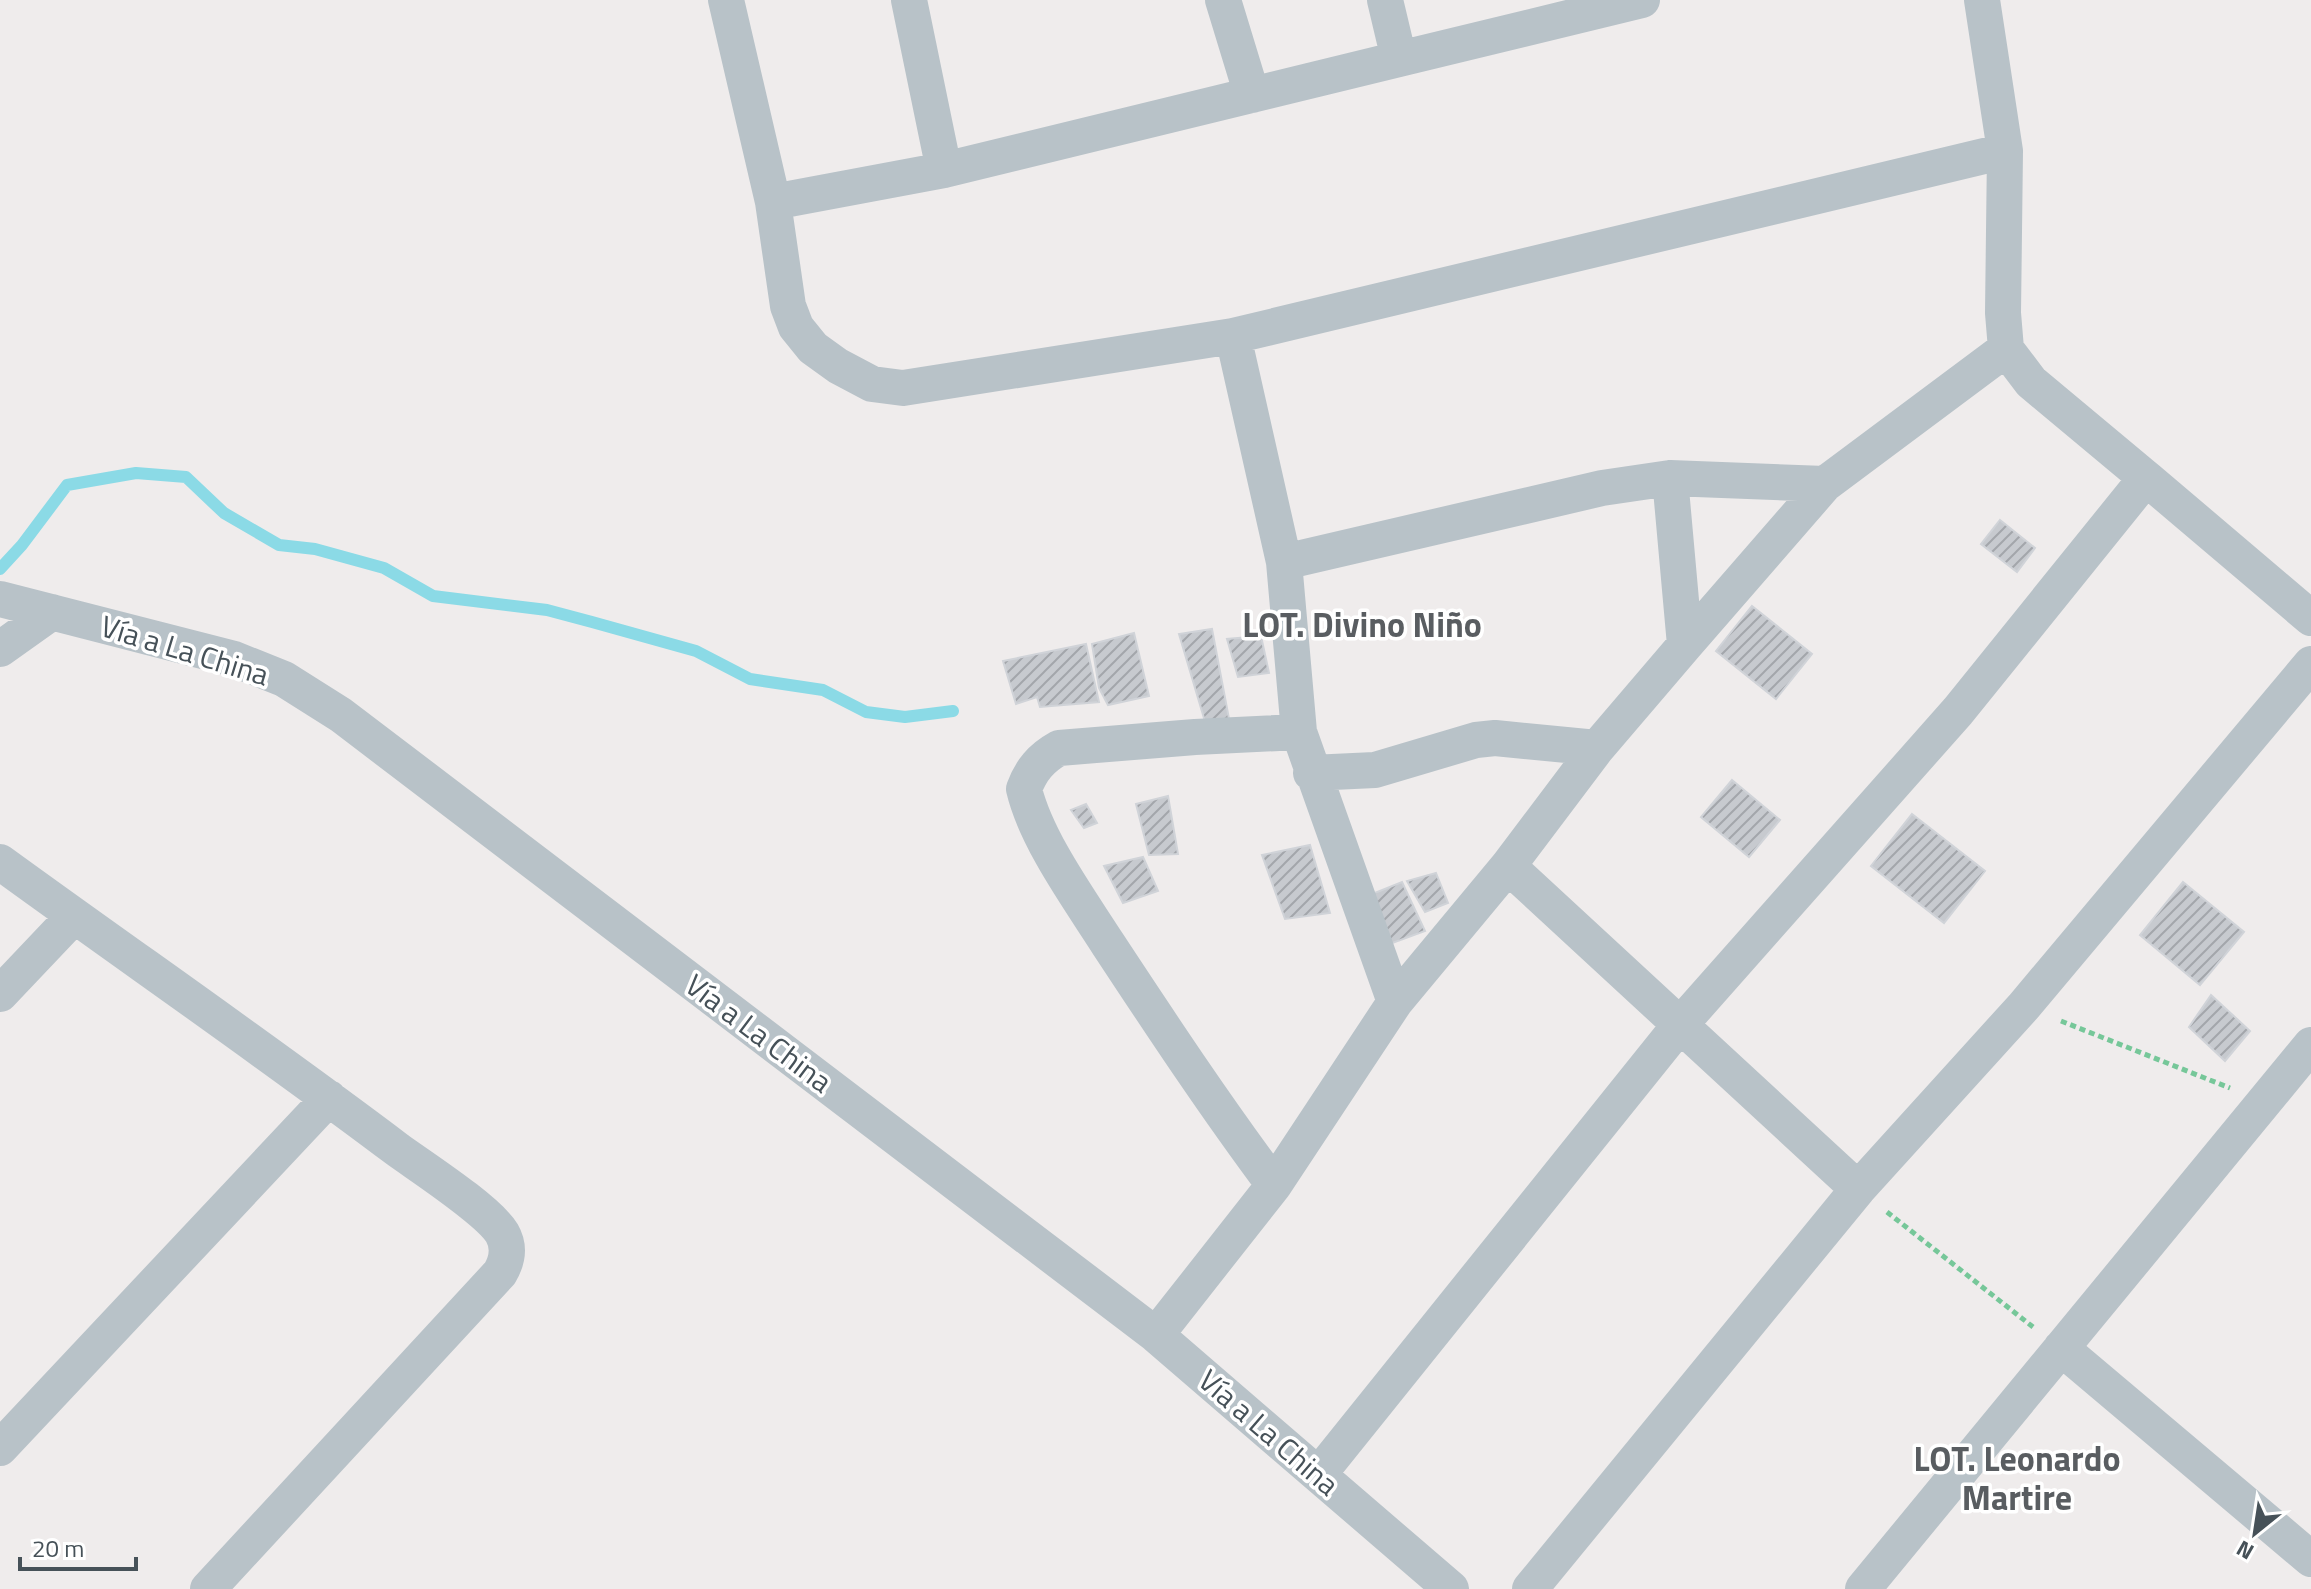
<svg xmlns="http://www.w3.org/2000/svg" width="2311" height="1589" font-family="'Titillium Web',sans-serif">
<defs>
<pattern id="building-hatch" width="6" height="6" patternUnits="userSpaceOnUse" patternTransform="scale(2)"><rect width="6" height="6" fill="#c7cacf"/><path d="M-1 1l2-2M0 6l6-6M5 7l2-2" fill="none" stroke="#a3a6ab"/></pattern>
</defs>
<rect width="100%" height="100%" fill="#efecec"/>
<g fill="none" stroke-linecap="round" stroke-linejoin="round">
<!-- stream -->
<path stroke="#8bdae6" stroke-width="12" d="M0,569L22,545L67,485L136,473L186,477L224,513L279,545L315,549L384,568L433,596L547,610L592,622L696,651L750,679L823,690L866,712L905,717L953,711"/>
</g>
<!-- building -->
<path fill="url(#building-hatch)" stroke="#d0d3d8" stroke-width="2" d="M2000,520L2035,548L2017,572L1981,544Z
M1752,606L1812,654L1776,699L1716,651Z
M1212,629L1230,724L1206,725L1179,634Z
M1134,633L1149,696L1108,705L1099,688L1092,644Z
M1261,636L1269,673L1238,677L1227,639Z
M1086,644L1099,702L1040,707L1037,697L1016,704L1003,661Z
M1732,780L1780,820L1749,857L1701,817Z
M1168,796L1178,854L1149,855L1136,804Z
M1086,804L1097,823L1084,828L1071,810Z
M1912,814L1985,871L1944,923L1871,866Z
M1310,845L1330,913L1285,919L1262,855Z
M1143,857L1158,891L1123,903L1104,866Z
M1436,873L1448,903L1425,912L1407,881Z
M1402,882L1425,931L1387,945L1372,894Z
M2183,882L2244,932L2200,985L2140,935Z
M2211,995L2250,1031L2225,1061L2189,1027Z"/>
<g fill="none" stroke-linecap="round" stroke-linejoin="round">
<!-- path -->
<path stroke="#76c799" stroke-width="5" stroke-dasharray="6 4" stroke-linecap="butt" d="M2061,1021L2230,1088
M1887,1212L2033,1327"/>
<!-- street -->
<path stroke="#b8c2c8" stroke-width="36" d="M726,0L773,202L788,306L796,327L813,348L838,366L872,384L903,388L1233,336L2005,151
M909,0L944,170
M1223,0L1252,95
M1385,0L1399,59L1642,0
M773,202L944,170L1399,59
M1233,336L1284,562L1299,732L1395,1002
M2006,349L2031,382L2146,478
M1670,478L1685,645
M1284,562L1602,488L1670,478L1825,484
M0,599L234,659L284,679L341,715L1156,1335L1451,1589
M0,649L52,612
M1311,773L1375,770L1476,740L1495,738L1597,748
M0,862C132,958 267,1051 398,1150C423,1168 488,1210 502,1233C510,1247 507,1261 500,1273L208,1589
M1508,866L1858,1189
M0,994L74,916
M1274,1185C1215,1106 1162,1026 1108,944C1080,900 1036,840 1024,789C1031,770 1041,758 1059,748L1195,737L1299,732
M1156,1335L1274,1185L1395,1002L1508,866L1597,748L1685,645L1825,484L2006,349L2003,313L2005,151L1982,0
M2061,1348L2311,1559
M0,1448L329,1098
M1319,1474L1679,1026L1958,711L2146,478L2311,618
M1530,1589L1858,1189L2024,1006L2311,664
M1863,1589L2311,1045"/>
</g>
<g text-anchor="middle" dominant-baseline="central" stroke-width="7" stroke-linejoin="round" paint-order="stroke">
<!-- street labels -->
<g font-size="30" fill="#465158" stroke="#fff">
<text transform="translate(185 650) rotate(17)">Vía a La China</text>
<text transform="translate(759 1033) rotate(37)">Vía a La China</text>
<text transform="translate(1269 1432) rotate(41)">Vía a La China</text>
</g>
<!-- quarter labels -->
<g font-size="34" font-weight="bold" fill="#595d61" stroke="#fff">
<text x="1362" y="624">LOT. Divino Niño</text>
<text x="2017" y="1458">LOT. Leonardo<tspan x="2017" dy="39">Martire</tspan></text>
</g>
</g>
<!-- north arrow -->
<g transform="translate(2255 1533) rotate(210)" stroke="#ffffff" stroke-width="6" paint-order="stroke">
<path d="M0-6L14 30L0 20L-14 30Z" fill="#465158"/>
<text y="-12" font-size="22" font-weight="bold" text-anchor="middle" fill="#465158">N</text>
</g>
<!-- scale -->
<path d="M20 1557v12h116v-12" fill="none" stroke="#465158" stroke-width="4"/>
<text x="32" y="1557" font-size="24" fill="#465158" stroke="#ffffff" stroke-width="6" paint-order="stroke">20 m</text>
</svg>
